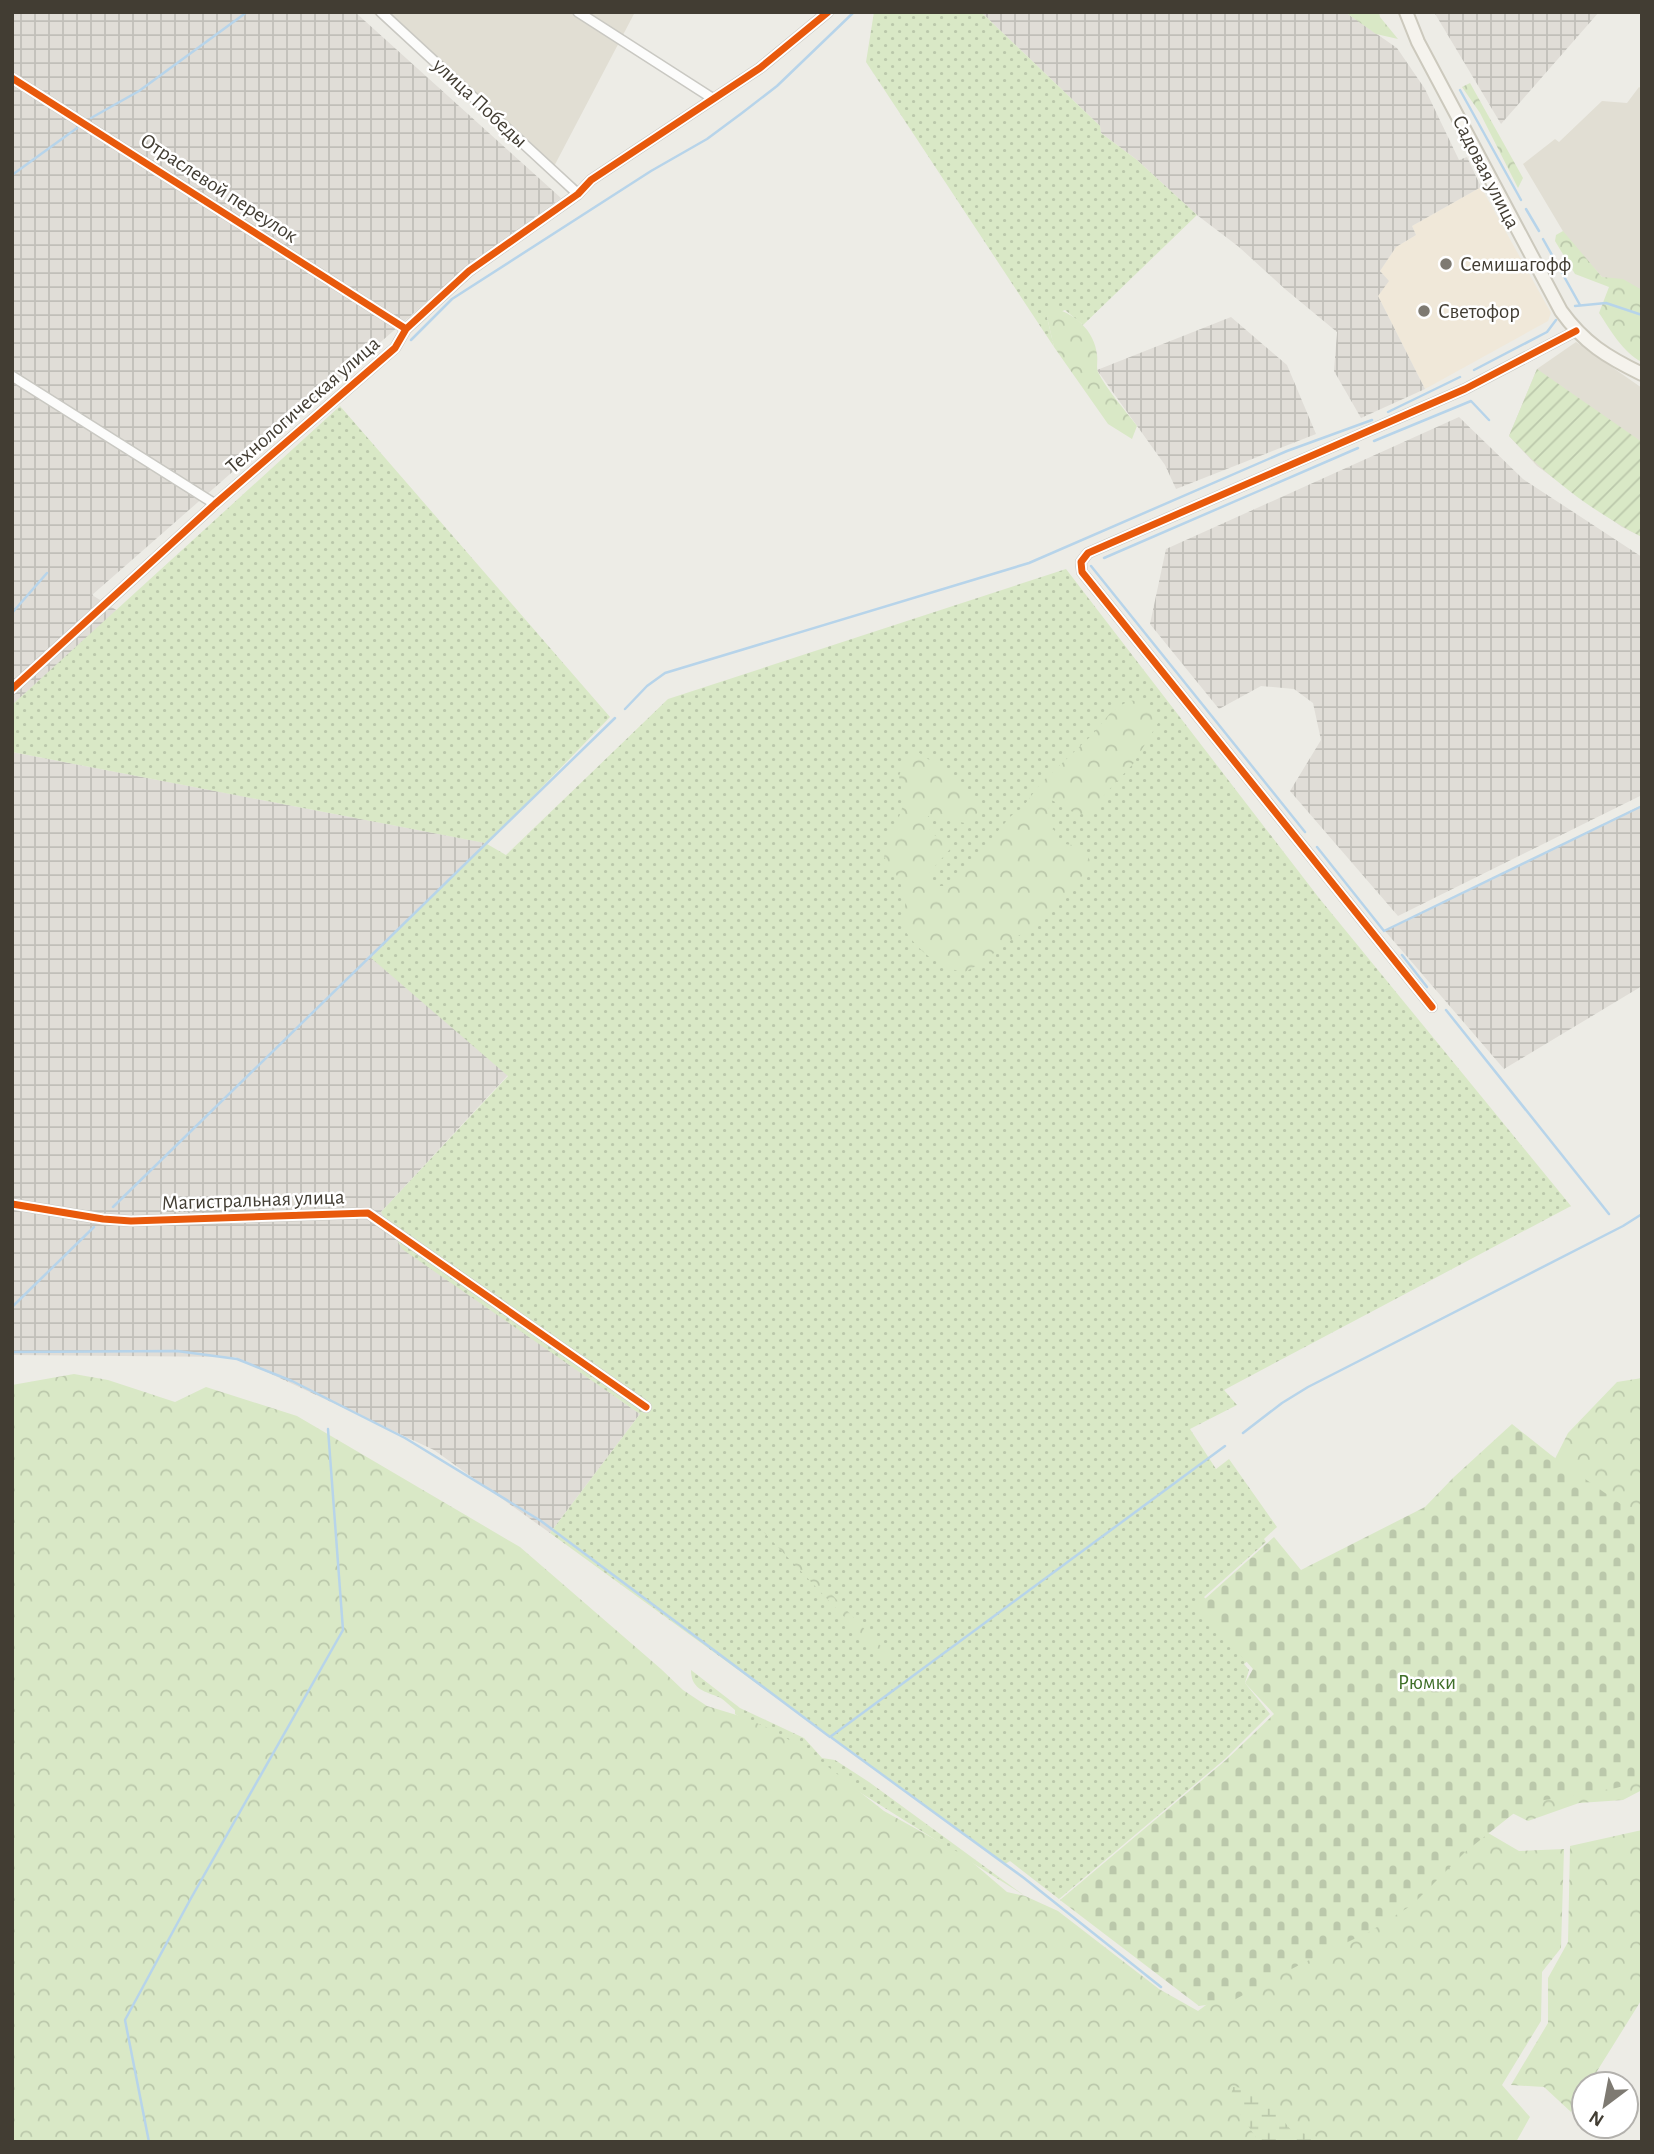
<svg xmlns="http://www.w3.org/2000/svg" width="1654" height="2154" font-family="'Alegreya Sans',sans-serif">
<defs>
<pattern id="industrial-grid" width="8" height="8" patternUnits="userSpaceOnUse" patternTransform="scale(1.75)"><rect width="8" height="8" fill="#e0ddd7"/><path d="M0 4h8M4 0v8" fill="none" stroke="#c1bfb9"/></pattern>
<pattern id="grass-dots" width="8" height="8" patternUnits="userSpaceOnUse" patternTransform="scale(1.75)"><rect width="8" height="8" fill="#d9e8c6"/><path d="M2 2h.1M6 6h.1" fill="none" stroke="#bbc8ab" stroke-width="1.8" stroke-linecap="round"/></pattern>
<pattern id="forest-crowns" width="20" height="18" patternUnits="userSpaceOnUse" patternTransform="scale(1.75)"><rect width="20" height="18" fill="#d9e8c6"/><path d="M2 6a3 3 0 1 1 6 0M12 15a3 3 0 1 1 6 0" fill="none" stroke="#bbc8ab"/></pattern>
<pattern id="wetland-marsh" width="20" height="14" patternUnits="userSpaceOnUse" patternTransform="scale(1.75)"><rect width="20" height="14" fill="#d9e8c6"/><path d="M1 5h8M5 5V1M11 12h8M15 12V8" fill="none" stroke="#bbc8ab"/></pattern>
<pattern id="cemetery-stones" width="16" height="16" patternUnits="userSpaceOnUse" patternTransform="scale(1.75)"><rect width="16" height="16" fill="#d9e8c6"/><path d="M2 7V4a2 2 0 0 1 4 0v3zM10 15v-3a2 2 0 0 1 4 0v3z" fill="#bbc8ab"/></pattern>
<pattern id="garden-furrows" width="10" height="10" patternUnits="userSpaceOnUse" patternTransform="scale(1.75)"><rect width="10" height="10" fill="#d9e8c6"/><path d="M-1 1l2-2M0 10L10 0M9 11l2-2" fill="none" stroke="#bbc8ab"/></pattern>
</defs>
<rect width="100%" height="100%" fill="#edece6"/>
<!-- residential -->
<path fill="#e1ded3" d="M372,12H635L550,174Z
M1639,87L1642,89V297L1602,277L1567,238L1523,164L1555,139L1559,142L1602,101L1627,103Z
M1576,342L1642,388V537L1622,527L1537,466L1509,436L1537,369Z"/>
<!-- commercial -->
<path fill="#f0e8d9" d="M1481,187L1551,313L1548,321L1425,389L1378,296L1388,281L1380,271L1396,247L1416,235L1412,226Z"/>
<!-- industrial -->
<path fill="url(#industrial-grid)" d="M12,12H355L561,198L464,269L92,595L118,611L12,705Z
M981,12H1345L1397,48L1425,89L1459,160L1467,157L1481,187L1412,226L1416,235L1396,247L1380,271L1389,281L1378,296L1425,389L1361,418L1334,371L1337,332L1285,289L1239,247L1197,215L1137,160L1101,133L1100,126Z
M1434,12H1599L1501,124Z
M1231,317L1287,365L1316,434L1176,489L1165,465L1097,370Z
M1459,417L1523,479L1642,557V795L1398,916L1290,791L1321,740L1313,703L1294,689L1261,686L1219,709L1150,624L1166,549Z
M12,752L486,843L508,1075L381,1212L523,1332L640,1414L550,1533L434,1450L235,1357L12,1355Z
M1642,805V986L1504,1069L1385,931Z"/>
<!-- grass -->
<path fill="url(#grass-dots)" d="M874,12H981L1100,126L1101,133L1137,160L1197,215L1083,325L1065,310L1047,317L1054,347L866,62Z
M340,406L610,717L487,844L506,855L668,699L1066,569L1319,898L1571,1206L1224,1390L1237,1405L1190,1429L1216,1469L1229,1459L1277,1527L1264,1539L1266,1542L1204,1597L1254,1656L1244,1664L1249,1670L1245,1683L1270,1714L1225,1759L1059,1899L1010,1861L1005,1864L550,1533L640,1414L402,1249L381,1212L508,1076L371,958L485,843L12,752V705Z
M691,1670L740,1708L804,1738L822,1758L835,1760L869,1782L1025,1896L735,1714V1710C729,1705 723,1698 716,1696C703,1691 691,1688 691,1670Z"/>
<!-- forest -->
<path fill="url(#forest-crowns)" d="M1345,12H1379L1380,17L1398,39L1376,34Z
M1470,83L1523,178L1518,188L1480,113L1462,87Z
M1563,231L1602,277L1623,279L1642,290V362C1623,353 1610,329 1599,313L1609,287L1575,274L1555,241L1556,235Z
M1051,308C1073,311 1095,331 1097,355C1098,361 1096,367 1098,372C1106,389 1125,410 1137,426L1132,439L1108,424L1054,347L1047,317Z
M1129,700L1146,703L1158,723L1133,764L1105,794L1096,809L1078,815L1048,798C1047,808 1054,840 1064,844C1069,845 1076,845 1081,846L1093,865L1030,929L1003,945L985,961L963,973C934,963 920,953 903,928C909,897 903,881 884,857L891,831L899,817L904,802L899,776L907,755L918,752L941,768L981,807L970,824L928,816C926,840 941,834 952,847L928,874L930,886H950L1011,816L1022,808L1041,783L1092,735L1111,712Z
M74,1374L108,1380L175,1402L206,1387L297,1416L520,1547L661,1669L683,1690L707,1706L743,1717L775,1731L813,1755L884,1811L965,1856L1007,1892L1025,1896L1058,1911L1159,1989L1198,2011L1459,1816L1519,1851L1564,1849L1561,1948L1542,1972L1541,2021L1502,2085L1530,2117L1516,2142H12V1385Z
M1642,1378V1790L1623,1800L1579,1803L1528,1821L1502,1808L1519,1530L1568,1433L1617,1382Z
M743,1501L892,1658L886,1661L738,1505Z
M1642,1830V1999L1589,2084H1584V2091L1571,2112L1544,2087L1511,2085L1548,2023V1978L1568,1942L1570,1846Z"/>
<!-- wetland -->
<path fill="url(#wetland-marsh)" d="M1233,2087L1257,2089L1291,2130L1318,2137L1324,2142H1259L1230,2099Z"/>
<!-- cemetery -->
<path fill="url(#cemetery-stones)" d="M1512,1424L1551,1455L1642,1519V1781L1616,1788L1527,1803L1465,1852L1412,1905L1369,1932L1301,1964L1232,2001L1199,2006L1060,1900L1226,1760L1274,1714L1245,1683L1253,1669L1197,1606L1274,1537L1301,1570L1425,1507L1454,1477Z"/>
<!-- garden -->
<path fill="url(#garden-furrows)" d="M1537,369L1642,442V537C1593,512 1546,476 1509,436Z"/>
<g fill="none" stroke-linecap="round" stroke-linejoin="round">
<!-- stream -->
<path stroke="#b7d4ea" stroke-width="2.5" d="M1460,90L1521,200
M91,118L139,91L247,12
M12,175L77,128
M1526,209L1539,231
M1543,239L1580,305
M1575,306L1606,303L1642,315
M411,340L452,299L651,171L707,139L742,113L777,86L854,12
M1474,370L1547,332L1556,320
M1388,412L1460,377
M1374,441L1471,401L1489,420
M1104,558L1358,448
M1091,566L1305,832
M12,613L47,573
M625,709L647,686L665,673L1029,563L1287,451L1372,420
M1317,847L1384,931L1642,806
M1402,955L1427,987
M1446,1010L1609,1214
M113,1207L615,718
M12,1307L94,1227
M12,1352L177,1351L237,1359L292,1381L405,1438L541,1521L830,1737L1225,1446
M1243,1433L1282,1403L1308,1387L1623,1226L1642,1214
M832,1738L1024,1878L1161,1987
M149,2142L125,2020L190,1900L343,1630L328,1429"/>
<defs>
<path id="minor" d="M381,12L578,194
M578,12L712,98
M12,78L406,329
M12,376L215,504
M12,689L215,504L395,348L406,329L469,271L578,194L591,180L760,68L828,12
M1432,1007L1082,572L1081,562L1088,553L1465,389L1576,331
M12,1204L103,1219L131,1221L368,1213L646,1407"/>
<path id="secondary" d="M1406,12L1418,42L1561,311C1584,343 1607,357 1642,374"/>
</defs>
<!-- minor casing -->
<use href="#minor" stroke="#c9c8c2" stroke-width="12"/>
<!-- secondary casing -->
<use href="#secondary" stroke="#ccc9bd" stroke-width="16"/>
<!-- minor -->
<use href="#minor" stroke="#fcfcfb" stroke-width="9"/>
<!-- secondary -->
<use href="#secondary" stroke="#f5f3ed" stroke-width="12"/>
<defs>
<path id="cycleway" d="M12,78L406,329
M12,689L215,504L395,348L406,329L469,271L578,194L591,180L760,68L828,12
M1432,1007L1082,572L1081,562L1088,553L1465,389L1576,331
M12,1204L103,1219L131,1221L368,1213L646,1407"/>
</defs>
<!-- cycleway casing -->
<use href="#cycleway" stroke="#fff" stroke-width="11"/>
<!-- cycleway -->
<use href="#cycleway" stroke="#e8590c" stroke-width="7"/>
</g>
<!-- markers -->
<g fill="#7e7a72" stroke="#fff" stroke-width="2.5">
<circle cx="1446" cy="264" r="7"/>
<circle cx="1424" cy="311" r="7"/>
</g>
<g text-anchor="middle" dominant-baseline="central" stroke-width="5" stroke-linejoin="round" paint-order="stroke">
<!-- street labels -->
<g font-size="21" fill="#423d33" stroke="#fff">
<text transform="translate(480 103) rotate(43)">улица Победы</text>
<text transform="translate(1486 172) rotate(63)">Садовая улица</text>
<text transform="translate(219 188) rotate(33)">Отраслевой переулок</text>
<text transform="translate(303 405) rotate(-41)">Технологическая улица</text>
<text transform="translate(253 1200) rotate(-2)">Магистральная улица</text>
</g>
<!-- poi labels -->
<g font-size="21" fill="#423d33" stroke="#fff" text-anchor="start">
<text x="1460" y="264">Семишагофф</text>
<text x="1438" y="311">Светофор</text>
</g>
<!-- park labels -->
<g font-size="21" fill="#40702a" stroke="#fff">
<text x="1427" y="1682">Рюмки</text>
</g>
</g>
<!-- border -->
<rect width="1654" height="2154" fill="none" stroke="#423d33" stroke-width="28"/>
<!-- north arrow -->
<g transform="translate(1605 2105) rotate(212)"><circle r="33" fill="#ffffff" stroke="#b3b1ad" stroke-width="2"/>
<path d="M0-5L12 26L0 18L-12 26Z" fill="#7e7a72"/>
<text y="-10" font-size="19" font-weight="bold" text-anchor="middle" fill="#423d33">N</text>
</g>
</svg>
